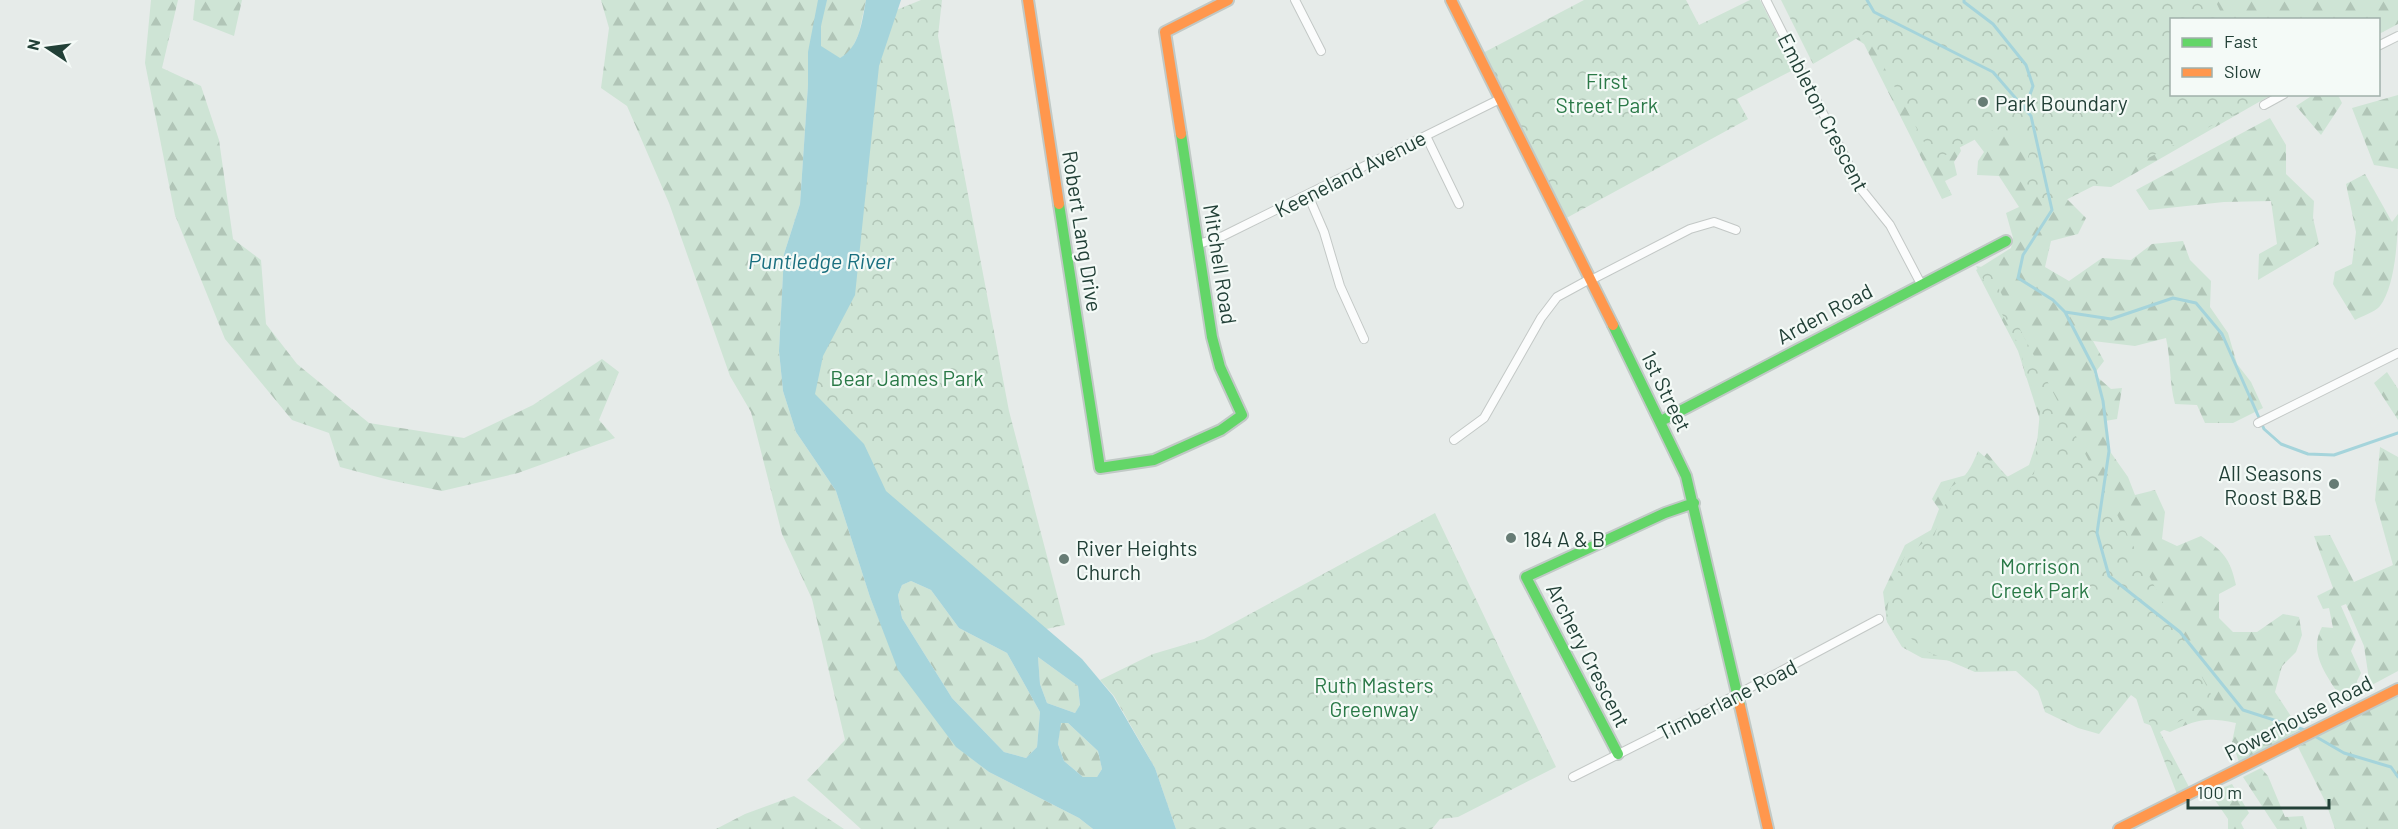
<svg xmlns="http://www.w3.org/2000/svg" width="2398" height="829" font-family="Barlow,sans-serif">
<defs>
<pattern id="forest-firs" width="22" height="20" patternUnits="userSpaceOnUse" patternTransform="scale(1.5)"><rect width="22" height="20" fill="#cee4d5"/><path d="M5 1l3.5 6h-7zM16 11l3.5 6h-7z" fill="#b1c5b7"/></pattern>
<pattern id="park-crowns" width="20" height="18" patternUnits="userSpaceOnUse" patternTransform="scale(1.5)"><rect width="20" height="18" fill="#cee4d5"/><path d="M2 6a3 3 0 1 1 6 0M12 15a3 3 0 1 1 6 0" fill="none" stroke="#b1c5b7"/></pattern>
</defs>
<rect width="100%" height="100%" fill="#e6ebe9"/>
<!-- forest -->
<path fill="url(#forest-firs)" d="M151,0H178L162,68L201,86L219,140L233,239L261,260L266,324L297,364L369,423L464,438L533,405L602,359L619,372L599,420L615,438L518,473L442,491L389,480L340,467L329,433L292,420L225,339L175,215L145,63Z
M195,0H242L234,36L193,20Z
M601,0H866L859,33L850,53L840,58L808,85L800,204L784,254L779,351L783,391L796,432L836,491L870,597L899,670L957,747L989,772L1079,818L1093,829H861L807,780L845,740L812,599L782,534L751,412L730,376L669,203L627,106L601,88L609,28Z
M1827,0H2398V24L2379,34L2378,20H2172V94L2271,95L2111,187L2083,185L2063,195L2086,218L2078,234L2051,241L2045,267L2069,281L2102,258L2131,260L2152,244L2183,241L2190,260L2211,281L2210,307L2228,333L2237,364L2251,382L2263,408L2233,423H2205L2197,405L2175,404C2169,382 2171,360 2166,338L2135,346L2093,341L2104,361L2094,374L2111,389L2122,388L2117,419L2105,421L2109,450L2128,477L2135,495L2155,490L2165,512L2162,539L2177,546L2201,536C2223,551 2230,558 2236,585L2219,594V618L2233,632H2257L2283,614L2299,617L2302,635L2296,652L2282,666L2275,692L2300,730L2239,762L2232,742L2236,723C2206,717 2198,719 2170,732L2144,723L2132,685L2028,668L1922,658L1902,647L1887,622L1883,592L1905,545L1931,530L1939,509L1932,499L1941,482L1970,474L1987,453L2007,477L2029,465L2042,426L2018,351L1976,270L2011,248L2013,238L2006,213L2019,207L1999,176L1977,175L1978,161L1984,152L1965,127L1954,130L1961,151L1954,162L1957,175L1945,181L1952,195L1942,199L1864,44L1838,27Z
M2313,95H2338L2342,103L2321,135L2296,106Z
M2398,95V169L2374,165L2352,108Z
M2270,118L2286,145V174L2314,201L2313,218L2319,244L2258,280L2259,254L2277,244L2271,201L2224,202L2149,210L2136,190Z
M2365,174L2392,222L2398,214C2398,238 2395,287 2380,306C2375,312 2362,316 2355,320L2333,284L2335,272L2352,264L2356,232L2346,184Z
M2387,372L2398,389V420L2374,383Z
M2380,447L2398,457V671L2370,686L2364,646L2346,604L2341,606L2356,640L2351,651L2361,673L2357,681L2356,693L2343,701C2329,678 2307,654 2322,627L2333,628L2329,608L2323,609L2317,596L2333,588L2314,536L2330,535L2354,582L2393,565L2375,500Z
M911,581L931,590L959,628L1007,653L1040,712L1037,747L1026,758L1004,752L952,698L902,618L898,595L902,585Z
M1038,657L1078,686L1080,706L1075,713L1047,703L1040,684Z
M2398,695V829H2335L2326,803L2298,747Z
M1060,723H1068L1098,751L1102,769L1097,777H1083L1064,761L1058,744Z
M2261,768L2268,776L2285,817L2303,816L2307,829H2277L2243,777Z
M2232,784L2249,813L2241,823L2244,829H2228V819L2210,793Z
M794,796L844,829H716L745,814Z"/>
<!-- park -->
<path fill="url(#park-crowns)" d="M921,0H942L938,36L1009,411L1065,625L1037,631L888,513L817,411L809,381L889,13Z
M1584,0H1686L1699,25L1750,0H1760L1795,69L1737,99L1748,119L1561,221L1479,55Z
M1781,0H2215L2224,19L2172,20V94L2259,95L2262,100L2052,207L2021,179L2035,135L1995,129L1934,161L1866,33L1813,64Z
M1976,266L1988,268L2215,702L2160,732L2189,787L2177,794L2142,703L2131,695L2099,734L2078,728L2045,712L2038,691L2016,671L1975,672L1926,651L1907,635L1897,638L1886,619L1890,590L1905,556L1926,541L1932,542L1951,487C1966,478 1971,468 1978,451L2015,483L2034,474L2041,401L2025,375L2021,349Z
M1435,513L1556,767L1458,817L1440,819L1432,829H1176L1155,768L1114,696L1100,680L1153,654L1204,639Z"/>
<!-- water -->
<path fill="#a5d4db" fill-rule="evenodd" d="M818,0H827L821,26V46L840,58C860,47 862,21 866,0H901L879,66L855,295L823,356L815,394L864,444L886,491L1082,659L1113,696L1155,768L1176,829H1093L1079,818L989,772L956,747L898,670L870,597L836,491L796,432L783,391L779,351L784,254L800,204L808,85V52ZM911,581L931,590L959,628L1007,653L1040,712L1037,747L1026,758L1004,752L952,698L902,618L898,595L902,585ZM1038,657L1078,686L1080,705L1075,713L1047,703L1040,684ZM1061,723H1068L1098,751L1102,769L1097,777H1083L1064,761L1058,744Z"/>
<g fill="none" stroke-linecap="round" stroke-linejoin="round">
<!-- stream -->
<path stroke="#a5d4db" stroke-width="3" d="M1867,0L1874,12L1993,72L2031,116L2052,210L2023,255L2018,278L2053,300L2065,312L2095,370L2103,401L2109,451L2097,533L2109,576L2180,632L2243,710L2308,731
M1964,0V2L1993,24L2026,65L2033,86L2025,108
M2065,312L2111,319L2173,298L2196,303L2222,334L2264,429L2281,444L2308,454L2334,455L2398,433
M2313,735L2344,753L2391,767L2398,777"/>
<defs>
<path id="street" d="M1295,0L1321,51
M1766,0L1861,189L1890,225L1921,284
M2378,46L2398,36
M2264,105L2284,94
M1426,136L1459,204
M1308,195L1324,232L1340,286L1364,339
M1199,244L1223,236L1500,99
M1591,280L1690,229L1714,222L1736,230
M2258,423L2398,353
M1454,440L1484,418L1541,318L1557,297L1590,279
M1573,777L1738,694L1879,619"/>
<path id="fast" d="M1059,204L1100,468L1154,460L1221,430L1242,415L1220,367L1212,337L1181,134
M1613,325L1686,476L1740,706
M1661,421L2006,241
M1618,754L1526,577L1665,513L1694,503"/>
<path id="slow" d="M1028,0L1059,204
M1451,0L1613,325
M1181,134L1165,32L1228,0
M1740,706L1768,829
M2119,829L2398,689"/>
</defs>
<!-- street casing -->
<use href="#street" stroke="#c3c8c6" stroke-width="10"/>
<!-- fast casing -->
<use href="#fast" stroke="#c1c9c6" stroke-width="14"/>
<!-- slow casing -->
<use href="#slow" stroke="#c1c9c6" stroke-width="14"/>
<!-- street -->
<use href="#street" stroke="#fbfcfc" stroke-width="8"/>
<!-- fast -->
<use href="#fast" stroke="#63d668" stroke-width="10"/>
<!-- slow -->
<use href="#slow" stroke="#ff974d" stroke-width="10"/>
</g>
<!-- markers -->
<g fill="#677c75" stroke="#f4faf7" stroke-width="2">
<circle cx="1983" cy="102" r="6"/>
<circle cx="2334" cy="484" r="6"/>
<circle cx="1511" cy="538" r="6"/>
<circle cx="1064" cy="559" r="6"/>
</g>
<g text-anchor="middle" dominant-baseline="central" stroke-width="4.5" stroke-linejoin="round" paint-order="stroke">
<!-- park labels -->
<g font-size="21" fill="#2a7947" stroke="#f4faf7">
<text x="1607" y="80">First<tspan x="1607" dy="24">Street Park</tspan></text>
<text x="907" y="377">Bear James Park</text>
<text x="2040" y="565">Morrison<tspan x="2040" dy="24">Creek Park</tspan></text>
<text x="1374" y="684">Ruth Masters<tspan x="1374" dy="24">Greenway</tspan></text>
</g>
<!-- poi labels -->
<g font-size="21" fill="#224037" stroke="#f4faf7" text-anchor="start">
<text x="1995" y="102">Park Boundary</text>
<text x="2322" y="472" text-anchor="end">All Seasons<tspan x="2322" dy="24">Roost B&amp;B</tspan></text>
<text x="1523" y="538">184 A &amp; B</text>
<text x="1076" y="547">River Heights<tspan x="1076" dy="24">Church</tspan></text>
</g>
<!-- street labels -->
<g font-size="21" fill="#224037" stroke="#f4faf7">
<text transform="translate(1824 112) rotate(63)">Embleton Crescent</text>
<text transform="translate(1350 173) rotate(-27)">Keeneland Avenue</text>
<text transform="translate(1083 231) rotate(81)">Robert Lang Drive</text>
<text transform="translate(1221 264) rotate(81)">Mitchell Road</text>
<text transform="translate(1824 313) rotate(-28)">Arden Road</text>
<text transform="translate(1667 391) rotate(64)">1st Street</text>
<text transform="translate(1589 655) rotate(63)">Archery Crescent</text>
<text transform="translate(1727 699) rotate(-27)">Timberlane Road</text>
<text transform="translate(2298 717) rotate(-27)">Powerhouse Road</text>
</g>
<!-- water labels -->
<g font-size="22" font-style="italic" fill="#196f7f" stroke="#f4faf7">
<text x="821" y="260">Puntledge River</text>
</g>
</g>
<!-- legend -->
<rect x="2170" y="18" width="210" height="78" fill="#f4faf7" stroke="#a0b0aa" stroke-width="1.5"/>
<rect x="2182" y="38" width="30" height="9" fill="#63d668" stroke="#a0b0aa" stroke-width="1.5"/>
<text x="2224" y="48" font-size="18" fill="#224037">Fast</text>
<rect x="2182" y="68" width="30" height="9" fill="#ff974d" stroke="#a0b0aa" stroke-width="1.5"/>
<text x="2224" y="78" font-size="18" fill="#224037">Slow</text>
<!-- north arrow -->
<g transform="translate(48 48) rotate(283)" stroke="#f4faf7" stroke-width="4.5" paint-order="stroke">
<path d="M0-4.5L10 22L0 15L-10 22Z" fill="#224037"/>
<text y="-9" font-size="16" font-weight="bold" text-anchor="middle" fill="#224037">N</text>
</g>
<!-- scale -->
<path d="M2188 799v9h141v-9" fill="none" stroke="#224037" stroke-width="3"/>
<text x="2197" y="799" font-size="18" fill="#224037" stroke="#f4faf7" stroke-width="4.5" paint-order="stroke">100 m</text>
</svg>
